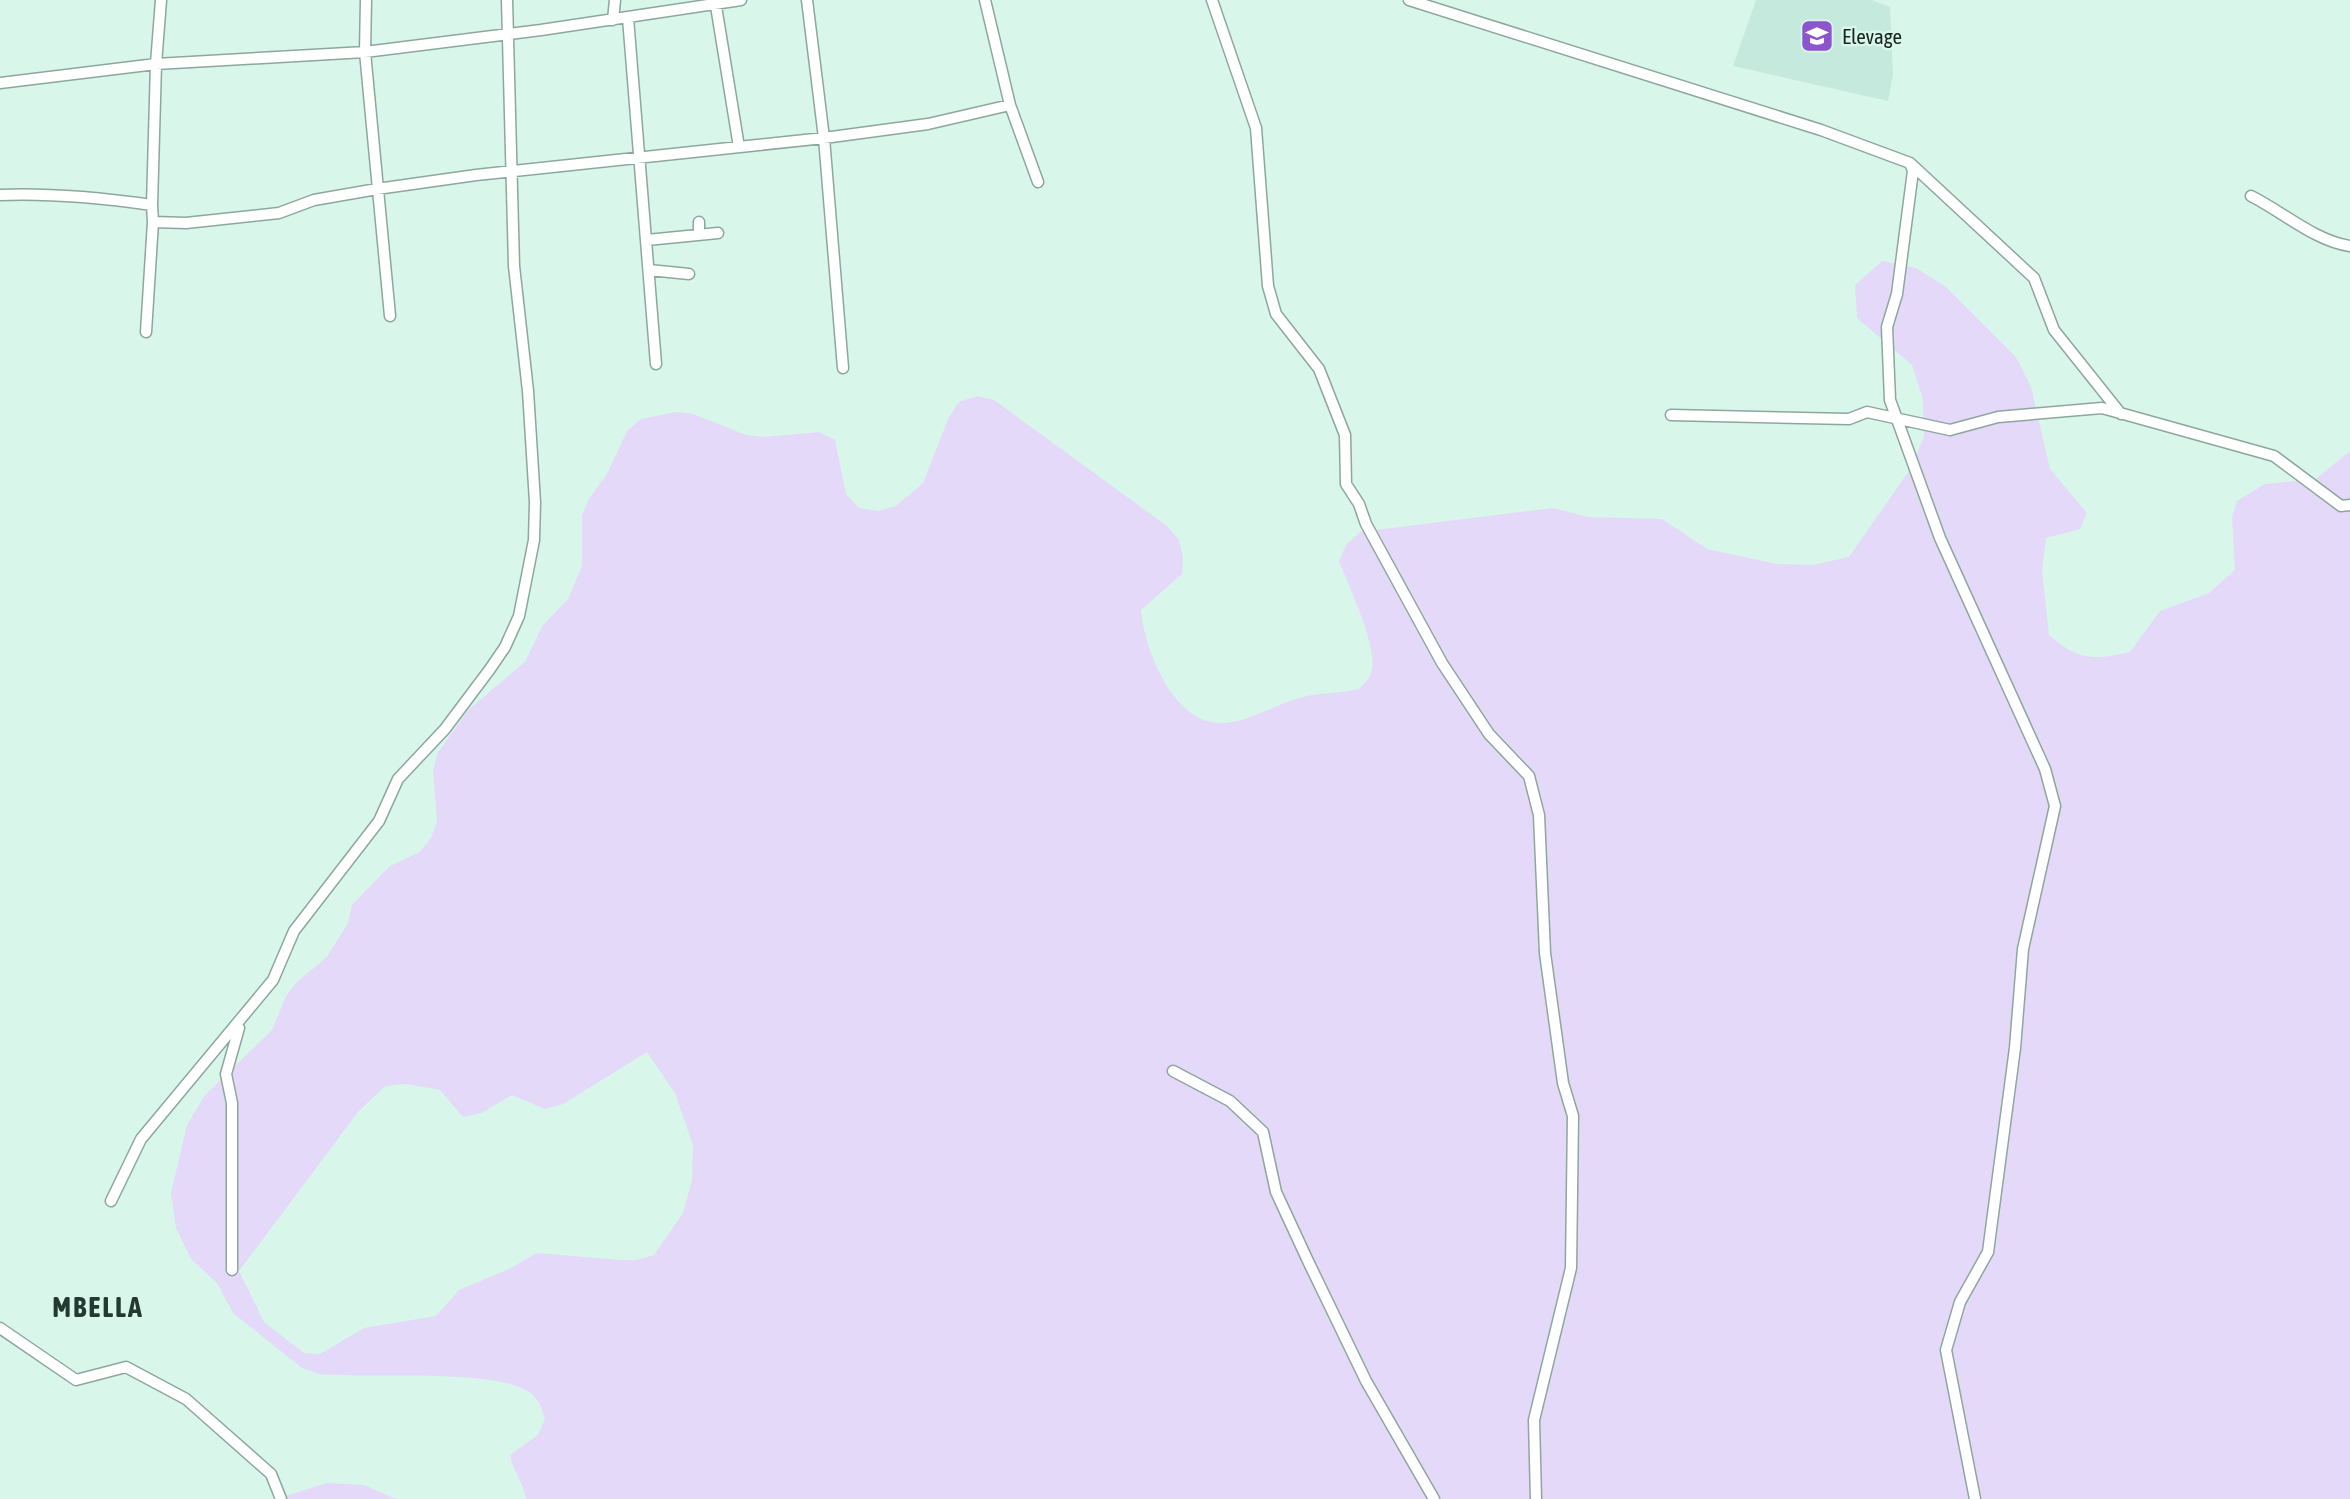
<svg xmlns="http://www.w3.org/2000/svg" width="2350" height="1499" font-family="'Asap Condensed',sans-serif">
<rect width="100%" height="100%" fill="#d9f6eb"/>
<!-- built -->
<path fill="#c5eadd" d="M1756,0H1872L1890,7L1893,75L1888,101L1733,66Z"/>
<!-- green -->
<path fill="#e4d9f8" fill-rule="evenodd" d="M1882,261L1916,268L1945,286L2016,357L2031,387L2050,469L2087,513L2080,529L2046,538L2042,571L2049,635C2078,661 2094,660 2130,652L2160,611L2209,593L2235,570L2232,518L2237,501L2265,484L2316,479L2350,451V1499H526C524,1482 513,1472 510,1455L538,1435L545,1419C542,1408 539,1399 529,1392C494,1368 366,1379 319,1374L302,1368L233,1313L217,1283L191,1259L176,1228L171,1193L187,1125L205,1095L272,1030L286,996L297,982L327,957L348,923L352,905L390,866L420,852L431,838L437,821L433,771L437,754L468,710L525,662L543,625L568,599L582,566V515L589,499L607,474L627,431L641,419L676,412L693,414L746,435L765,437L819,432L835,440L846,494L859,508L879,511L896,506L923,483L949,417L959,402L977,396L994,400L1167,526L1179,540L1183,558L1182,574L1141,610C1144,648 1172,721 1218,723C1248,724 1272,705 1300,698C1319,692 1340,694 1359,689C1362,685 1368,681 1370,676C1382,654 1348,585 1339,561L1346,545L1360,532L1553,508L1588,517L1662,519L1707,549L1777,564L1813,565L1849,557L1911,468L1924,436L1923,399L1912,365L1857,318L1855,285ZM647,1052L675,1093L693,1145L692,1180L683,1213L654,1255L637,1260H620L537,1253L509,1269L459,1290L436,1316L364,1328L320,1354L304,1353L264,1322L239,1271L358,1112L385,1086L406,1084L440,1090L463,1117L481,1113L512,1095L545,1109L563,1104Z
M327,1483L364,1485L396,1499H276Z"/>
<g fill="none" stroke-linecap="round" stroke-linejoin="round">
<defs>
<path id="minor" d="M366,0L365,52L390,316
M807,0L824,138L843,368
M985,0L1010,105L1038,182
M1212,0L1256,128L1268,286L1276,314L1319,369L1345,435L1346,484L1359,504L1366,524L1442,663L1489,734L1529,776L1539,815L1545,953L1563,1083L1573,1116L1571,1268L1534,1420L1536,1499
M1409,0L1821,130L1910,163L2034,278L2054,330L2121,414
M716,6L739,147
M628,18L656,364
M613,20L615,0
M0,83L156,64L365,52L541,30L741,0
M1910,163L1913,171L1897,294L1887,327L1890,400L1940,538L2045,769L2055,806L2023,949L2015,1048L1988,1252L1960,1302L1946,1350L1975,1499
M0,195C51,193 102,198 152,205L153,222L186,223L279,213L314,200L377,189L476,175L824,138L928,124L1010,105
M2251,196C2283,212 2315,241 2350,246
M152,205L156,64L161,0
M699,222V234
M647,240L718,233
M649,270L689,274
M146,332L153,222
M1671,415L1849,419L1867,412L1950,430L1998,417L2102,408L2274,456L2341,506L2350,505
M1173,1071L1230,1101L1263,1132L1276,1192L1308,1261L1366,1381L1434,1499
M111,1201L141,1139L273,980L294,931L379,821L398,779L445,729L490,669L505,647L519,616L534,540L535,502L528,391L514,266L507,0
M232,1270V1103L226,1074L239,1028
M0,1328L76,1380L126,1367L186,1399L271,1474L281,1499"/>
</defs>
<!-- minor casing -->
<use href="#minor" stroke="#8da79e" stroke-width="13"/>
<!-- minor -->
<use href="#minor" stroke="#fff" stroke-width="10"/>
</g>
<!-- icons -->
<defs>
<symbol id="school-square" viewBox="-11 -11 22 22"><rect x="-9" y="-9" width="18" height="18" rx="4" fill="#8c55cd" stroke="#d9f6eb"/><path d="M0-5L7-2L0 1L-7-2ZM-4 1L0 2.5L4 1V4Q0 6-4 4Z" fill="#fff"/></symbol>
</defs>
<g fill-rule="evenodd">
<use href="#school-square" x="1798" y="17" width="38" height="38"/>
</g>
<g text-anchor="middle" dominant-baseline="central" stroke-width="5" stroke-linejoin="round" paint-order="stroke">
<!-- poi labels -->
<g font-size="21" fill="#192320" stroke="#d9f6eb" text-anchor="start">
<text x="1842" y="36">Elevage</text>
</g>
<!-- district labels -->
<g font-size="28" font-weight="bold" letter-spacing="2" fill="#223a32" stroke="#d9f6eb">
<text x="98" y="1307">MBELLA</text>
</g>
</g>
</svg>
